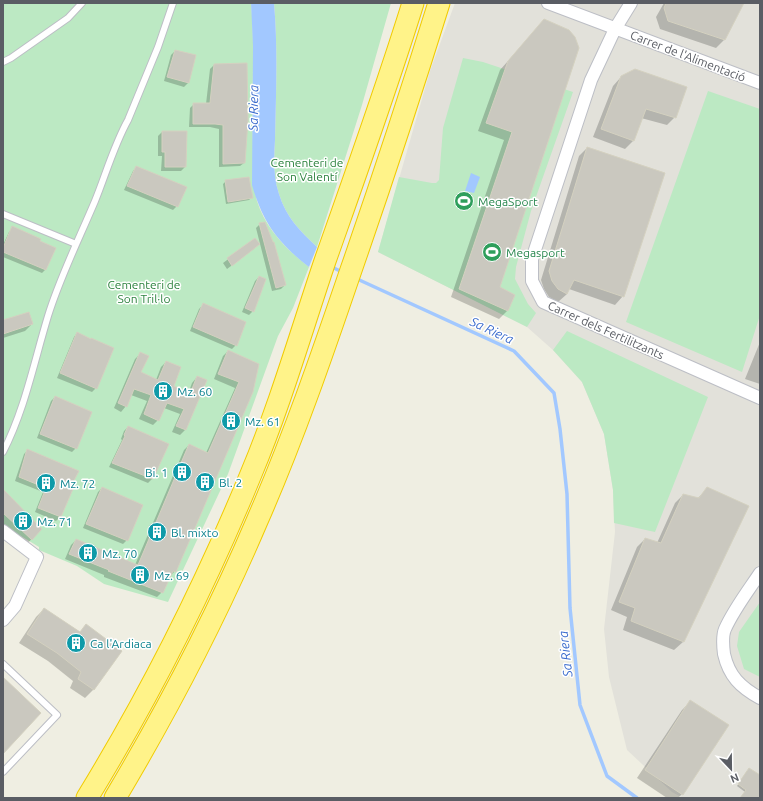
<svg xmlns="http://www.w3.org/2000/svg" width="763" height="801" font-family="Ubuntu,sans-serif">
<rect width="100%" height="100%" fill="#efeee2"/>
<!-- industrial -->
<path fill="#e2e1da" d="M455,3H760V798H683L672,792L627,750L609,677L604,629L615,532L613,490L604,434L582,382L553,350L527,327L378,252L430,71Z"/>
<!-- green -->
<path fill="#bce9c3" d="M3,3H251C256,56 250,109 254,161C255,173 254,190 257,201C266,229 286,249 309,267L293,308L278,336L228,474L168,602L104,584L77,566L39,550V547L3,525Z
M274,3H391L362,105L317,247C300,231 286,217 279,194C273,176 274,158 275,140C276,94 278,48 274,3Z
M463,58L483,62L573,92L531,211L516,267L515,279L528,304L536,313L527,327L378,252L399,177L432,183H436L439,180L443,128Z
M708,91L760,109V315L742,372L626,322Z
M567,331L708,397L655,532L614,523L613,490L604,434L582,382L553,350Z
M760,602V677L744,669L737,646L739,632Z"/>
<!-- water -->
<path fill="#a2c8ff" d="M251,3H274C278,48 276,94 275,140C274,158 273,176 279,194C286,217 300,231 317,247L309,267C278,243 263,223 252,185L253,46Z
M471,173L480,177L474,193L465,191Z"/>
<!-- shadow -->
<path fill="#0003" d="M664,3H742L724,40L716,48L660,29L656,17Z
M544,20L499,288L508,310L499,319L451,297L504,140L478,131L500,70Z
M175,51L195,56L188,83L184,87L164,81L171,55Z
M214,65L244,163L240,166L219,167V129L210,127H189L190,108L194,104H206L210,69Z
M621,77L675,117L667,125L641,118L633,141L625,149L593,137L613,86Z
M162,132L185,167L181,171H161L162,156H158V136Z
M587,148L623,296L615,305L569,289L567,294L558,302L549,297L544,289L541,280L579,156Z
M137,167L177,206L173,210L124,190L133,171Z
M226,181L252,197L249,200L226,204L223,184Z
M260,224L285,285L281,289L272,291L256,228Z
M13,228L46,269L42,273L3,257V245L9,232Z
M255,239V248L227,269L223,263Z
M259,277L253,311L249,315L242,312L255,281Z
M203,305L236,345L232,349L190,331L199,309Z
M3,321L32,324L25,331L3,338Z
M77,333L96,388L92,392L57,378L74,337Z
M760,342V384L745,379Z
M228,351L257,364L175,571L170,576L162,592L157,597L104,577V575L65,559L71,545L76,540L135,565L184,450L189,445L206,453L235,388L214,379L223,356Z
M140,354V373L156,380L161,367L166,362L172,387L188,394L192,383L197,377L205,381L185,430L180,435L172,432L180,414L164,408L158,420L153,425L139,419L147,401L131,395L126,406L121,412L114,408L135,359Z
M55,397L76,448L72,452L37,438L51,401Z
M128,427L167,444L152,479L148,483L109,467L122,440L121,439L124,431Z
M28,450L72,489L60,517L56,521L35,512L43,492L15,481L24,454Z
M102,488L127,540L123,544L83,528L98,492Z
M708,488L748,506L683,642L674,650L623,630L627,617L611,610L637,547L645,539L657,543L675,503L683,495L698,498Z
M3,490L41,529L25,546L3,524Z
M44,609L80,632L121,652L93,690L85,698L70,688L73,681L48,661L19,643L36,617Z
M691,701L682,794L678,798H667L637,778L682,710Z
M747,771L759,776L760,774V798H740L745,792L737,786Z"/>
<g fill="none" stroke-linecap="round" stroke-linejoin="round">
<!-- stream -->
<path stroke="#a2c8ff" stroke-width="3.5" d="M330,266L344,273
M355,278L514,351L554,393L560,429L567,494L570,608L580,705L607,776L637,798"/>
</g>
<!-- building -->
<path fill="#cac8bf" stroke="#d4d1c0" d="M666,3H744L725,40L668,21L664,8Z
M544,19L569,30L575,37L579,48L500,287L515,295L508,311L459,289L512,132L486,123L508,61Z
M175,50L196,55L189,83L167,77Z
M247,63L248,120L245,163L223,164V125L215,124H193V103H210L214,64Z
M635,69L687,87L676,118L646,109L634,141L601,129L621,76Z
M162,131H187L186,167H165V152H162Z
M587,147L665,173L624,297L574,280L567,294L558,289L552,281L549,271Z
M136,166L187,187L178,207L127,186Z
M249,177L253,198L228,202L225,180Z
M265,222L273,242H274L286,285L276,288L259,223Z
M12,226L41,239L40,241L56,248L46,270L3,252V248Z
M255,238L260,244L232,266L227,258Z
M259,276L266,279L254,312L245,308Z
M203,303L246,322L237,346L193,327Z
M29,312L33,324L3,334V320Z
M77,332L91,339V338L114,348L97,389L60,373Z
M228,350L259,364L253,392L198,521L176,572L173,571L163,593L108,571L109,570L69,554L76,539L138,565L189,444L208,453L239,382L218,374Z
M140,352L149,356L141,372L158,380L166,361L181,367L174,386L190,394L197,376L207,380L186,430L176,426L184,409L167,403L159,421L144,414L151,395L134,389L127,407L118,403Z
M55,396L92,412L77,449L40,434Z
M128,426L169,444L153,479L112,463L125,436L124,435Z
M27,449L79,471L70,488L73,489L61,517L38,508L46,488L19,477Z
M102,487L143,505L128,541L86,524Z
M707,487L749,506L684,642L631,621L635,608L619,602L645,538L661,543L683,494L699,498Z
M3,489L42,529L32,540L3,513Z
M44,608L80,632L86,624L122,651L94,690L78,679L81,672L57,653L27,634Z
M3,677L41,713L3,754Z
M690,700L729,725L683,795L645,770Z
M749,768L760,775V798H740L746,790L738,784Z"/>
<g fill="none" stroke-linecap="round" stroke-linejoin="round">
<defs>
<path id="lane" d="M3,62L11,58L68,18L82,3
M3,214L76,244
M3,452C25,409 34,362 48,316C60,277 79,239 95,201C106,174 114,145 128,120L158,47L173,3
M3,664L57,715L3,772"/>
<path id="street" d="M548,3L760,83
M631,3L615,29L591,80L532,259V281L543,302L760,398
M3,531L37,557L15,606L3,620
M760,573C748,591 734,609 725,629C722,636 723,646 724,654C729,676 740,687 760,698"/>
<path id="highway" d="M87,798C150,695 205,586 251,474C280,405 301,332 325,261C355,176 386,90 413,3
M115,798C168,709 216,617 257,521C293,439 322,355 351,270C382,181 411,93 439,3"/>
</defs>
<!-- lane casing -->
<use href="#lane" stroke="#bcbec5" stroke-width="8"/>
<!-- street casing -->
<use href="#street" stroke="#bcbec5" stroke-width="14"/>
<!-- highway casing -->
<use href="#highway" stroke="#f1cb00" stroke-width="23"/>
<!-- lane -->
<use href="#lane" stroke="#fff" stroke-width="6"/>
<!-- street -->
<use href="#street" stroke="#fff" stroke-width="12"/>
<!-- highway -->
<use href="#highway" stroke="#fff389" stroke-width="21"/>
</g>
<!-- icons -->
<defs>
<symbol id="stadium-disc" viewBox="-11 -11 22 22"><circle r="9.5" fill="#2e9e5b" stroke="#fff"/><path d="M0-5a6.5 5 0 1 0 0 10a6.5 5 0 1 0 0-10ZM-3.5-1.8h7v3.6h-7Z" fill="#fff"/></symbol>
<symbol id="building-disc" viewBox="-11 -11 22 22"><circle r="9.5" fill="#0f9aa8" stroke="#fff"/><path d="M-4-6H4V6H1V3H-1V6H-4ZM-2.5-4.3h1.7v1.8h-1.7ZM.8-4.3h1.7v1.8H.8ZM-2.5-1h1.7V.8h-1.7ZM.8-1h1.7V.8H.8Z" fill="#fff"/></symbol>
</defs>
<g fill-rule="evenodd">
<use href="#stadium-disc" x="453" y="190" width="22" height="22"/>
<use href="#stadium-disc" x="481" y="241" width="22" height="22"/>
<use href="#building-disc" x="152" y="380" width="22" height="22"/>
<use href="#building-disc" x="220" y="410" width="22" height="22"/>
<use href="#building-disc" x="171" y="461" width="22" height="22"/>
<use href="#building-disc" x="194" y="471" width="22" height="22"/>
<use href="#building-disc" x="35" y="472" width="22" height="22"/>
<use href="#building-disc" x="12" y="510" width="22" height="22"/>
<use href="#building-disc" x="146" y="521" width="22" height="22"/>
<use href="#building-disc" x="77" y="542" width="22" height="22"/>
<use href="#building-disc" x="129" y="564" width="22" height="22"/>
<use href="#building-disc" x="65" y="632" width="22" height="22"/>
</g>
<g text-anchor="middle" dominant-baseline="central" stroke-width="3" stroke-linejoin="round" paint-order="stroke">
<!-- street labels -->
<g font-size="12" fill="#5a5d64" stroke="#fff">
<text transform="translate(688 56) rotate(21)">Carrer de l'Alimentació</text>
<text transform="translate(606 330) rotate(24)">Carrer dels Fertilitzants</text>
</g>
<!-- park labels -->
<g font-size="12" fill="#2c823e" stroke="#fff">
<text x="307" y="162">Cementeri de<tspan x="307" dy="14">Son Valentí</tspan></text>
<text x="144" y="284">Cementeri de<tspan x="144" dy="14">Son Tril·lo</tspan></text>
</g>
<!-- leisure labels -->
<g font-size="12" fill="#27864d" stroke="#fff" text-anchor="start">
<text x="478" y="201">MegaSport</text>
<text x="506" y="252">Megasport</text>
</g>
<!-- culture labels -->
<g font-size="12" fill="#0d838f" stroke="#fff" text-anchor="start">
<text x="177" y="391">Mz. 60</text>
<text x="245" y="421">Mz. 61</text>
<text x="168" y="472" text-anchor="end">Bi. 1</text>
<text x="219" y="482">Bl. 2</text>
<text x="60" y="483">Mz. 72</text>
<text x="37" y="521">Mz. 71</text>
<text x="171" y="532">Bl. mixto</text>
<text x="102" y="553">Mz. 70</text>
<text x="154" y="575">Mz. 69</text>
<text x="90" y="643">Ca l'Ardiaca</text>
</g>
<!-- water labels -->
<g font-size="13" font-style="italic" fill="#3a6bcd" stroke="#fff">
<text transform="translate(253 108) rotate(-89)">Sa Riera</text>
<text transform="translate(492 330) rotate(25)">Sa Riera</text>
<text transform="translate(565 654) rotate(-96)">Sa Riera</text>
</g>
</g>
<!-- border -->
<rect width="763" height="801" fill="none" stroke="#5a5d64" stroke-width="8"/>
<!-- north arrow -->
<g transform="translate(731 769) rotate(158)" stroke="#ffffff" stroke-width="3" paint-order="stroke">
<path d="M0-3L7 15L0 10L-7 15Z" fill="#5a5d64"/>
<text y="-6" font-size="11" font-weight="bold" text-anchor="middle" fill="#5a5d64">N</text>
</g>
</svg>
